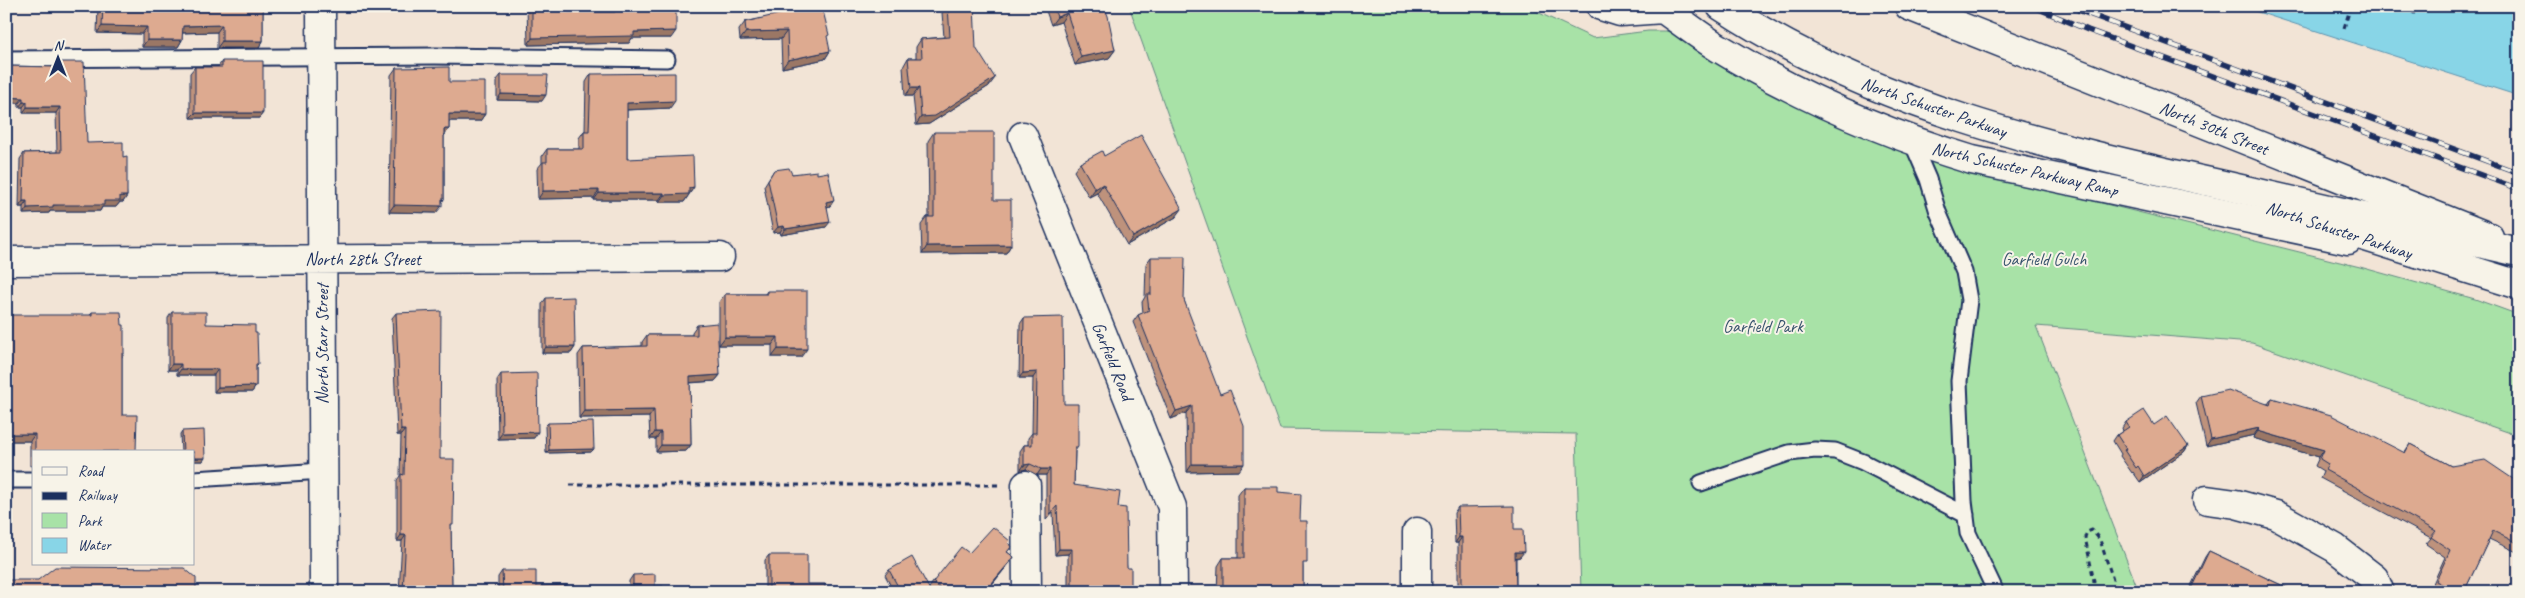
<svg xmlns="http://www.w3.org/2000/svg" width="2525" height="598" font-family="Caveat,sans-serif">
<rect width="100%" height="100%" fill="#f2e4d6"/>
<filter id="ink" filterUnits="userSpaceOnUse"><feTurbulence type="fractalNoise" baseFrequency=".02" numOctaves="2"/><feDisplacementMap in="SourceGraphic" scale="10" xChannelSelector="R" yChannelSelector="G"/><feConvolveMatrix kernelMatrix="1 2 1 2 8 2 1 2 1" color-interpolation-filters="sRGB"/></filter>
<g filter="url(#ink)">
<!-- green -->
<path fill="#a8e2a7" stroke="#628882" d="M1129,6H1535V11L1593,38L1648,31H1666L1680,35L1968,170L2360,267L2475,299L2519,315V436L2252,343L2036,326L2139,592H1581L1576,434L1280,429Z"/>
<!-- water -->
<path fill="#88d5e7" stroke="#5c93b0" d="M2239,6H2519V96Z"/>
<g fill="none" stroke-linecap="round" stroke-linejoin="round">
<defs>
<path id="lane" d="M6,59L435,56L667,59
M1912,142L1928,179L1938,212L1964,272L1969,300L1959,381L1964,501L1968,533L1994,588
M194,479L323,471
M6,480H34
M1701,483L1789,453L1815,450L1835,451L1863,462L1966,515"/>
<path id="street" d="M321,6L324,592
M1023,136L1172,507L1173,592
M6,261L720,257
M1026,485L1027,592
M2207,500L2236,504L2276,515L2335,548L2374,578L2380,592
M1417,532V592"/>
<path id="secondary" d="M1601,6L1620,12L1663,9
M1659,6C1679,20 1698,35 1719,48C1798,96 1883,133 1972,160L2348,240
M1909,6L2489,237"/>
<path id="highway" d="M1721,6C1874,106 2046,146 2223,185C2321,207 2420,229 2519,252
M2321,223L2519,285"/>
</defs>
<!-- lane casing -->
<use href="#lane" stroke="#1b2f5e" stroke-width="19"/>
<!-- street casing -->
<use href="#street" stroke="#1b2f5e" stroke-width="31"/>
<!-- secondary casing -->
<use href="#secondary" stroke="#1b2f5e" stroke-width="31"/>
<!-- highway casing -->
<use href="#highway" stroke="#1b2f5e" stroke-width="31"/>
<!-- path -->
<path stroke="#1b2f5e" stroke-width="3" stroke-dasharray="5 4" stroke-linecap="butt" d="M2413,14L2417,6
M2344,28L2351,6
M570,485H1000
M2093,592L2094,581L2085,537L2087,532L2092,530L2100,540L2117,592"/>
<!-- lane -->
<use href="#lane" stroke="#f7f3e8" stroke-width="15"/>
<!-- street -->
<use href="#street" stroke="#f7f3e8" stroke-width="28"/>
<!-- secondary -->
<use href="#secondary" stroke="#f7f3e8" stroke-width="28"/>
<!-- highway -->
<use href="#highway" stroke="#f7f3e8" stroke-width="28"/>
<defs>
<path id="rail" d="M2032,6L2088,30L2519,189
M2067,6L2519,173"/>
</defs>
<!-- rail casing -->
<use href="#rail" stroke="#1b2f5e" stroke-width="5.5"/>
<!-- rail -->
<use href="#rail" stroke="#f7f3e8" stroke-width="4" stroke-dasharray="11" stroke-linecap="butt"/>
</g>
<!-- wall -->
<path fill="#be927c" stroke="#1b2f5e" d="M98,6H263V41L259,48H217V32L182,33V40L178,47H142V34L97,33Z
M527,6H568V12H611L615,6L671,38H632L629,43L528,45Z
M947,6H948L976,48L989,86L929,124L916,125L913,96H905L903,67L908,58H916V47L921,39L944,37L942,13Z
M1039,6H1104L1115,50L1109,58L1075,65L1061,22L1051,25L1045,8L1041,9Z
M810,9L830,51L825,59L782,68L781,39L740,40L739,30L745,22Z
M222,61L263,113L259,118H190V73L195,67H218Z
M59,62L87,143L123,157L127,196L123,202H120L116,207H102L100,211H50L49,213L23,214V207H19L20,159L24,153L57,152L56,113H23V107H19V103H6V66L56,67Z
M396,68L449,82L485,114L480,121H449V129L444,136V199L436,213L389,212L391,75Z
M591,74L670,108L627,110V159L694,187L684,202H659V200H594V198L538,199L537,169L542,163V156L547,149H579V138L584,131H585L586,82Z
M501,75L542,101L497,100V80Z
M934,132L1011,245L1006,253L922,254L921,225L927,217H929L928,141Z
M1104,156L1176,217L1127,245L1097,193L1089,197L1074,171L1080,163Z
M774,170L792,174H817L834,200L830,206L827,207L826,227L781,235L780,232L773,233L764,186Z
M1151,257L1184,300L1239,471L1187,472L1186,413L1171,419L1133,322L1138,315L1143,313L1142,302L1145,297L1146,264Z
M767,291L801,357H772V345H719V302L725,294H765Z
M546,298L575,347L571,353H542V304Z
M92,312L124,354L122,357V415L136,452H34V465L30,466V441H6Z
M172,312L206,324L258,364L256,366V386L252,392H214V375H177V370H168V318Z
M396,313L440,459L451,528L452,592H399L402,541H397V480L400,476L401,435H397L392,318Z
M1024,318L1064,404L1078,447L1075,451L1074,485L1118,507L1127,568L1131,592H1068V554L1055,555L1053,512L1046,520V475H1037L1026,469L1020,471V451L1024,445H1028V438L1032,433L1033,378H1019L1020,324Z
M697,325L720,375L715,381L690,383L691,445L686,451L656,452V439H650L649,417L579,418L578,355L583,348L642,346V342L647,335H692V332Z
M501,374L534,438L498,439L497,380Z
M2201,396L2268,404L2272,398L2404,453L2410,444L2451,466L2519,483V553L2489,539L2464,592H2438L2431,588L2445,557L2426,544L2431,538L2320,478L2323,471L2315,466L2319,457L2253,438L2254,435L2206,446L2196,403Z
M2126,422L2154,425L2188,446L2184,452L2140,482L2133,472L2132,473L2120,456L2121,454L2113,441L2117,435L2123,431L2122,428Z
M548,423L594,449L591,452L546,453L545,426Z
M182,431L203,461H194V452H181L180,434Z
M1244,487L1278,492L1300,521L1303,568V592H1217L1218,566L1223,558H1238V495Z
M1458,507L1514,529L1520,557L1516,558V592H1458V543H1455L1454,513Z
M1008,543L1012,546L1007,552L1014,557L987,591L988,592H894L885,575L889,570L929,588L933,582L969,553Z
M2209,551L2296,592H2188L2205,557Z
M769,555L807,584L825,592H629V581L633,575L655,586L663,591H765V560Z
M502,571L536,586L567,592H498V577Z"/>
<!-- shaded-wall -->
<path fill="#9b7765" stroke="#1b2f5e" d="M1067,13L1061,22L1051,25L1057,17Z
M222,25L217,32L178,33L183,26Z
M102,26L147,27L142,34L97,33Z
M676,31L671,38H632L629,43L528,45L532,38L634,32Z
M787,31L781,39L740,40L746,32Z
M147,40H182L178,47H142Z
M222,41H263L259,48H217Z
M1115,50L1109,58L1075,65L1081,57Z
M830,51L825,59L782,68L788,60Z
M995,78L989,86L929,124L916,125L921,117Z
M911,88H919L913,96H905Z
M501,94L546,95L542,101L497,100Z
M6,97L23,98L19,103H6Z
M675,101L670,108L622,110L627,103Z
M23,102H27L23,107H19Z
M27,107H60L56,113H23Z
M195,113H263L259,118H190Z
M449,114H485L480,121H444Z
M444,129H449L444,136Z
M1103,184L1097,193L1089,197L1095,189Z
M694,187L684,202H659L664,195L689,188Z
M599,190L594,198L538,199L543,191Z
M599,193H664L659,200H594Z
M120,196H127L123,202H120L116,207H102L100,211H50L49,213L23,214L27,208L53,205L104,201Z
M444,199L439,206H442L436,213L389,212L394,205Z
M834,200L830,206L822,208L826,202Z
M23,201H27L23,207H19Z
M1182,209L1176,217L1127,245L1133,237Z
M830,222L826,227L781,235L785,229Z
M784,226L780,232L773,233L778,227Z
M1011,245L1006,253L922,254L927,246Z
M725,337H778L772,345H719Z
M546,347H575L571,353H542Z
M778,349H807L801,357H772Z
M172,364H181L177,370H168Z
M181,369H218L214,375H177Z
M1037,372L1033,378H1019L1023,373Z
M720,375L715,381L685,383L690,377Z
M256,386L252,392H214L218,387Z
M1192,406L1186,413L1171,419L1176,411Z
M654,410L649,417L579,418L584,411Z
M2259,428L2254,435L2206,446L2211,439Z
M401,430H405L401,435H397Z
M2258,431L2324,450L2319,457L2253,438Z
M538,432L534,438L498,439L502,433Z
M655,432H661L656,439H650Z
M6,434H35L30,441H6Z
M661,445H691L686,451L656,452Z
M2188,446L2184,452L2140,482L2144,476Z
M594,449L591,452L546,453L549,450Z
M79,451H136V452H78Z
M194,458H205L203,461H194Z
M1030,464L1026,469L1020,471L1024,465Z
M1192,464H1244L1239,471L1187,472Z
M1041,469H1050L1046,475H1037Z
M401,535H406L402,541H397Z
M1459,537H1462L1458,543H1455Z
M1059,549H1072L1068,554L1055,555Z
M1515,552H1524L1520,557L1511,558Z
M1014,557L1009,564L985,592Z
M1223,589H1256L1255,592H1221Z"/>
<!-- building -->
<path fill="#ddaa90" stroke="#1b2f5e" d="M103,6H263V41H222V25L183,26L182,40H147V27L102,26Z
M532,6H568V12H615V6H676V31L634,32V36L532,38Z
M948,6H974L976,48L995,78L935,116L921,117L919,88H911L908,58H922L921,39L950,37Z
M1053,6H1104L1108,16L1115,50L1081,57L1067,13L1057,17Z
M810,7V9L822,7L829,35L827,36L830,51L788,60L787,31L746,32L745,22Z
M222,61H263V113H195V67H222Z
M59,62H84L87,143L123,142V157L127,156V196H120V201H104V205H53V207L27,208V201H23L24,153L61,152L60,107H27V102H23V98L6,97V66L59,67Z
M449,67V82H485V114H449V129H444V199H442V206L394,205L396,68Z
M675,73V101L627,103V159L693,156L694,187L689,188V194L664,195V193H599V190L543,191V162H547V149H584V131H589L591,74Z
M501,75H548L546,95L501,94Z
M934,132H994V200H1011V245L927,246V217H934Z
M1141,135L1182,209L1133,237L1103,184L1095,189L1080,163L1102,151L1104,156Z
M789,168L792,174L817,171V174L828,172L834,200L826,202L830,222L785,229L784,226L778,227L768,180L774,170Z
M1151,257H1185L1184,300L1220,394L1230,390L1244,426V464H1192V406L1176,411L1138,315L1149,310L1147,294H1151Z
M767,291H807V349H778V337H725V294H767Z
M574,297L575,347H546V298Z
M441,311L440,459H454L453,525H451L452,592H403L406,535H401V474L404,475L405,430H401L396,313Z
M92,312H121L122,325H124V354H122V415H137L136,451L35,452V434H6V315H92Z
M172,312H206V324L255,325V333H257L258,364H256V386L218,387V369H181V364H172Z
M1063,317L1064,404H1078V447H1075L1074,485L1120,492L1118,507L1126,508L1127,568H1131V592H1072V549H1059L1057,506L1050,514V469H1041L1030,464L1024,465V445H1032V433H1036L1037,372L1023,373L1024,318Z
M717,323L720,375L690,377L691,445H661V432H655L654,410L584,411L583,348L647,346V335H697V325Z
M537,373L538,432L502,433L501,374Z
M2228,390L2270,405L2272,398L2331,415L2405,453L2410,444L2451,466L2485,460L2519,483V544L2493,531L2464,592H2457L2436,581L2450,550L2431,537L2436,531L2325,470L2328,464L2320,459L2324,450L2258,431L2259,428L2211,439L2201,396Z
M2144,410L2154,425L2167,416L2188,446L2144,476L2138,466L2136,468L2124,450L2126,449L2117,435L2129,427L2126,422Z
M593,422L594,449L549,450L548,423Z
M204,430L205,458H194V452H183L182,431Z
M1244,487H1278V492L1301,494L1300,521H1307V563H1303V592H1256V589H1223V558H1244Z
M1514,506V529H1523L1524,552H1515L1516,592H1462V537H1459L1458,507Z
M993,527L1010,541L1008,543L1012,546L1007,552L1014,557L986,590L988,592H944L933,582L961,547L969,553Z
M2209,551L2296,592H2198L2191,589Z
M769,555H807V584H825V592H633V575L655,574V586H663V591H769Z
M912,557L931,592H901L889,570Z
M55,567L184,568L196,578V592H6V580H38Z
M502,571H536V586L567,585V592H503Z
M239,590L264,591V592H239Z"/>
</g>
<g text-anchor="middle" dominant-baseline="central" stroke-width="4" stroke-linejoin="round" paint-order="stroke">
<!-- street labels -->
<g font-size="18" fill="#1b2f5e" stroke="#f7f3e8">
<text transform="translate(1934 107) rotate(19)">North Schuster Parkway</text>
<text transform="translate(2214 128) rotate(22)">North 30th Street</text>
<text transform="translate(2025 169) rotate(13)">North Schuster Parkway Ramp</text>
<text transform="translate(2339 230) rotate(18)">North Schuster Parkway</text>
<text x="363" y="259">North 28th Street</text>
<text transform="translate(322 344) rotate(-90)">North Starr Street</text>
<text transform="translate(1113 361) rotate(68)">Garfield Road</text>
</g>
<!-- park labels -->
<g font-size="18" fill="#37536d" stroke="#f7f3e8">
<text x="2044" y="259">Garfield Gulch</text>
<text x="1763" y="326">Garfield Park</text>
</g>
</g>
<!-- margin -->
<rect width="2525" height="598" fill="none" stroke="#f7f3e8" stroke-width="25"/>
<rect x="12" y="12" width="2500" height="573" fill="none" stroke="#1b2f5e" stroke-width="2" filter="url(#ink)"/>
<!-- legend -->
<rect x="32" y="450" width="162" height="115" fill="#f7f3e8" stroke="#9fa5b1"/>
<rect x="42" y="467" width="25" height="8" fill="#f7f3e8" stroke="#9fa5b1"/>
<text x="78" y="476" font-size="15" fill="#1b2f5e">Road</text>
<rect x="42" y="492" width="25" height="8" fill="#1b2f5e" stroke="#9fa5b1"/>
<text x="78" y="500" font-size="15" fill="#1b2f5e">Railway</text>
<rect x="42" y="513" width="25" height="15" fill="#a8e2a7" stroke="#9fa5b1"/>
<text x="78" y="526" font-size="15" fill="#1b2f5e">Park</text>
<rect x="42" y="538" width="25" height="15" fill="#88d5e7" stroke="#9fa5b1"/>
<text x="78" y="550" font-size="15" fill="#1b2f5e">Water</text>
<!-- north arrow -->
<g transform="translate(58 58)" stroke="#f7f3e8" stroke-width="4" paint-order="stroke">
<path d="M0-4L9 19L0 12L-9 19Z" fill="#1b2f5e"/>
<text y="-8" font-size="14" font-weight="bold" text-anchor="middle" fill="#1b2f5e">N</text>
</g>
</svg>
